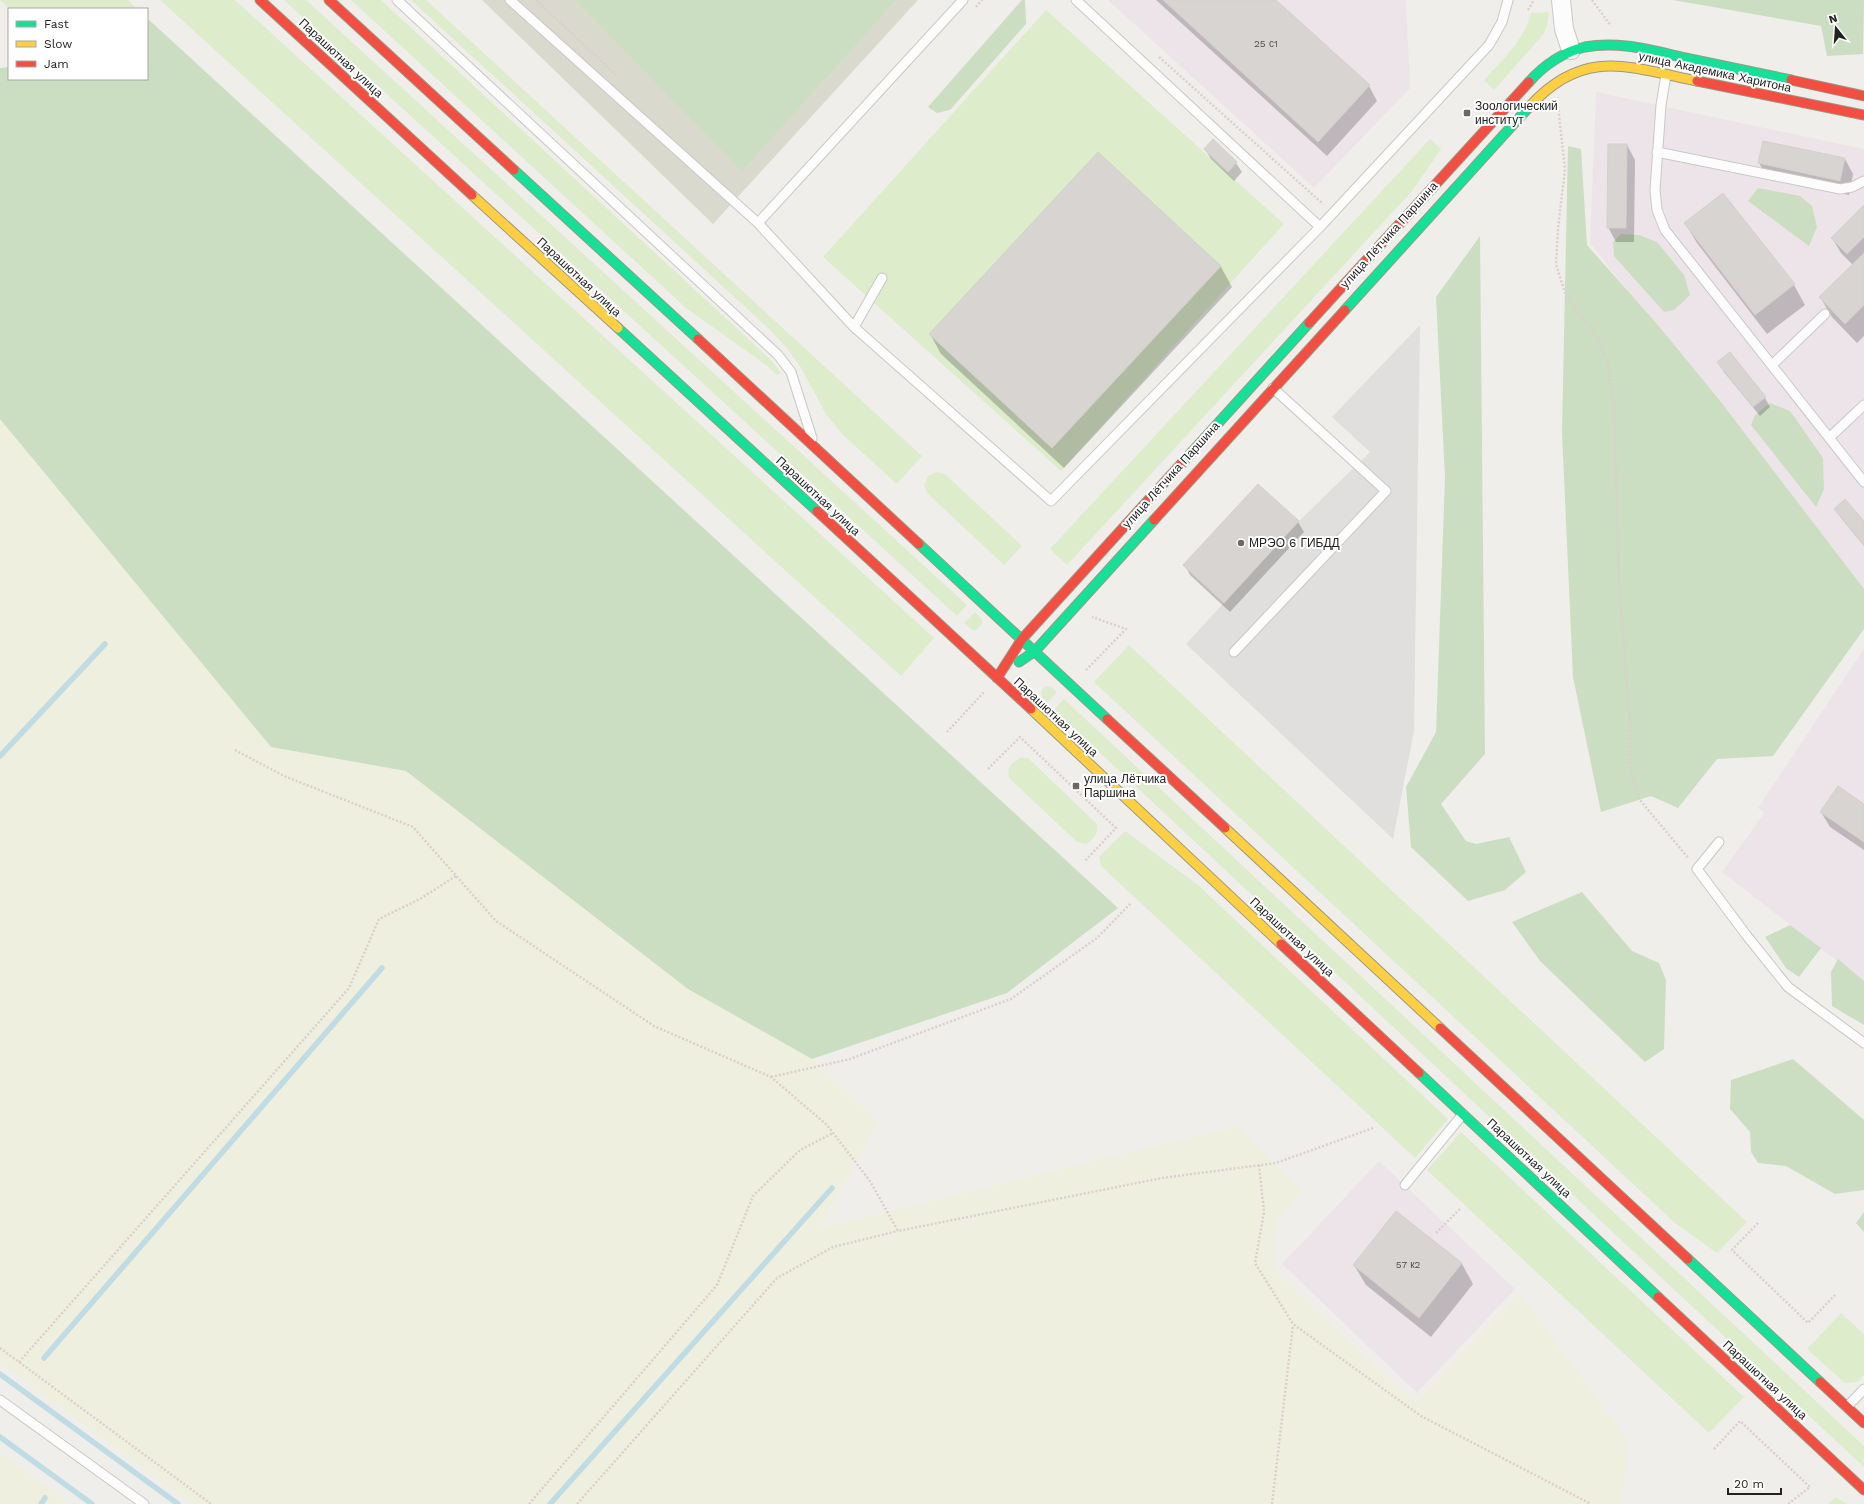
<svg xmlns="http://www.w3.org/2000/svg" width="1864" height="1504" font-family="'Work Sans',sans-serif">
<rect width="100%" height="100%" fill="#f0eeeb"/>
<!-- industrial -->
<path fill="#ede4e9" d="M1108,0H1406L1410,88L1314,188Z
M1596,92L1864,149V593L1590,243Z
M1864,649V982L1722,872L1764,813L1758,808Z
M1379,1161L1515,1289L1417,1393L1282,1264Z"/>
<!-- construction -->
<path fill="#d9d9cd" d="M482,0H918L713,224Z"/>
<!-- farmland -->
<path fill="#efefdf" d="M0,419L271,747L406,771L688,989L812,1059L879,1121L819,1228L1238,1126L1302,1191L1278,1218L1274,1270L1415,1403L1520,1293L1629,1442L1621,1504H191L0,1363Z
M0,1452L71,1504H0Z"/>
<!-- grass -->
<path fill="#ddeccb" d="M0,0H128L137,9H10Z
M160,0H235L934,638L901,676Z
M284,0H306L967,605L957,616Z
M351,0H381L771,360L781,373L777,375L766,365L686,308Z
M411,0H426L922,456L897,484L843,435L826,414L800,366L787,348L768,328Z
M1046,10L1284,224L1061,471L823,257Z
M1549,12L1547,25L1543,35L1494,90L1484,80C1502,60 1524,41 1531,13Z
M1430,139L1441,149L1412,191L1067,565L1050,549Z
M936,472L945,474L1022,546L1004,565L927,493L924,485L928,476Z
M975,612L982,619V624L976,630H972L964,623Z
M1129,645L1747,1222L1717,1253L1675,1223L1094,682Z
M1046,686L1051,687L1057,692L1047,703C1041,697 1038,691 1046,686Z
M1064,699L1864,1446V1467L1054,710Z
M1020,758H1028L1096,823C1099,834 1095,838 1086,844L1077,842L1009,778C1007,767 1011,763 1020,758Z
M1125,831L1198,885L1448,1119L1415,1158L1101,866L1099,857Z
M1461,1132L1744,1397L1709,1433L1427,1170Z
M1841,1313L1864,1334V1375L1858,1382L1845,1383L1807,1349Z
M1835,1497L1847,1504H1828Z"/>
<!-- forest -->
<path fill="#cbdec1" d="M575,0H896L742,171Z
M1022,0H1025L1026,24L950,110L937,113L928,107Z
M1673,0H1864L1863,54L1827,56L1821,26Z
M147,18L1118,908L1007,993L812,1059L688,989L406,771L271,747L0,419V68L9,67V79H147Z
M1568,146L1581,149L1587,245L1657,324L1717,397L1864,589V629L1773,756L1717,759L1678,808L1651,796L1601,812L1573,677L1562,432Z
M1758,188L1800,196L1812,206L1817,227L1809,246L1748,201Z
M1621,234L1639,235L1657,242L1684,275L1690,295L1674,310L1664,312L1614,256L1613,242Z
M1480,236L1485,754L1441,804L1466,841L1476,844L1509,837L1526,872L1505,890L1468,901L1411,847L1406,787L1436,732L1445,477L1436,297Z
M1770,403L1790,411L1823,458L1824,489L1816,507L1751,425L1755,415Z
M1582,892L1632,951L1659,963L1666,980L1664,1049L1645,1062L1540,961L1512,922Z
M1790,925L1821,948L1799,977L1786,968L1765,937Z
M1838,959L1864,981V1025L1832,1006L1831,972Z
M1793,1059L1864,1120V1190L1835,1194L1786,1166L1758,1163L1751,1152L1750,1132L1730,1109L1731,1080Z
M1864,1212V1232L1856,1223Z"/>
<!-- parking -->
<path fill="#e0dfde" d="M1420,325L1414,731L1393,839L1186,644L1299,521L1370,452L1332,417Z"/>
<!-- shadow -->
<path fill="#0003" d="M1156,0H1275L1369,86L1377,101L1327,156Z
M1627,145L1635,160L1634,242H1616L1608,227Z
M1205,149L1236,163L1242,172L1234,181L1211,159Z
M1098,153L1221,267L1232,287L1064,468L941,354L930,334Z
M1845,159L1853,174L1849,195L1768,178L1759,163Z
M1723,194L1794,285L1805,305L1767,334L1697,243L1685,223Z
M1864,206V336L1857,343L1832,317L1820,297L1853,265L1841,253L1832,238Z
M1719,363L1765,398L1770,407L1760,416L1724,372Z
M1835,509L1864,523V546L1841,518Z
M1298,522L1304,532L1230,612L1190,575L1185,565Z
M1864,805V850L1830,827L1821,812Z
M1397,1212L1462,1264L1473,1284L1431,1337L1366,1285L1354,1265Z"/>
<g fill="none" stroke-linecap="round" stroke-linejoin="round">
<!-- stream -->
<path stroke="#bfdbe3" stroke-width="5.5" d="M0,756L105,644
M44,1358L382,968
M0,1374L178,1504
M0,1437L92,1504
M41,1504L45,1498
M550,1504L832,1188"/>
</g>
<!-- building -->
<path fill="#d7d4d2" stroke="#d3d0cc" d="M1163,0H1276L1370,85L1318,142Z
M1213,139L1237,162L1228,172L1204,149Z
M1763,141L1845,158L1840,181L1758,163Z
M1608,144H1627L1626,228H1607Z
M1098,152L1221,266L1052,448L929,334Z
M1723,193L1795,284L1755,315L1684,223Z
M1864,205V237L1847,254L1831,238Z
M1864,253V305L1845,324L1819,297Z
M1730,352L1766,397L1753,407L1717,362Z
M1258,484L1299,521L1224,603L1183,565Z
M1845,499L1864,521V545L1834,509Z
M1838,786L1864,804V842L1820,812Z
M1396,1211L1462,1263L1419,1318L1353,1265Z"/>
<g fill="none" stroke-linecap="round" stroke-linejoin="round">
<defs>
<path id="lane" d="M397,0L778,355L791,372L812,438
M510,0L758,223L854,327L1051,501L1320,227L1489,45L1502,22L1508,0
M1076,0L1320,227
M1666,75L1661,105L1655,190L1657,210L1665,230L1864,482
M1657,152L1840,189L1852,187L1864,181
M758,223L963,0
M854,327L882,278
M1772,365L1825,314
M1829,438L1864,405
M1234,652L1386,491L1273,388
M1719,842L1697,869L1747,936L1788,987L1864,1043
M1405,1185L1463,1114
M0,1400L144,1504
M1847,1407L1864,1389"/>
<path id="street" d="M1561,0L1564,29L1571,50"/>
<path id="fast" d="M1529,82C1544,65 1564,52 1585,47C1620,40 1657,52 1690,59C1724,66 1757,73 1791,80
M514,170L698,339
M1345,310L1530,106
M618,328L817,511
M1182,463L1309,323
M919,544L1107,719
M1019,662L1035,651L1154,520
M1419,1073L1658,1297
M1688,1259L1820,1382"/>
<path id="slow" d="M1530,106C1584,47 1629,67 1697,81
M472,195L618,328
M1031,709L1281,944
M1225,828L1440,1028"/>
<path id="jam" d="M260,0L472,195
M329,0L514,170
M1791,80L1864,96
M1697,81L1864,115
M1309,323L1529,82
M698,339L919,544
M817,511L1031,709
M1154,520L1345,310
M997,678L1022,639L1182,463
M1107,719L1225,828
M1281,944L1419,1073
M1440,1028L1688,1259
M1658,1297L1864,1490
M1820,1382L1864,1423"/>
</defs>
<!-- lane casing -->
<use href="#lane" stroke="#c9c8c7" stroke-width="11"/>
<!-- street casing -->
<use href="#street" stroke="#c9c8c7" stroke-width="20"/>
<!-- fast casing -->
<use href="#fast" stroke="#999a82" stroke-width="11"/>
<!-- slow casing -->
<use href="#slow" stroke="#999a82" stroke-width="11"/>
<!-- jam casing -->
<use href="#jam" stroke="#999a82" stroke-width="11"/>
<!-- path -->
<path stroke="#dccecd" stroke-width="2.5" stroke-dasharray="2 2" stroke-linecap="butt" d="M536,0L617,76
M1592,0L1611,26
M976,7L982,0
M1528,10L1534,0
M1159,57L1323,204
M1558,106L1565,169L1558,229L1556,264L1566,296L1594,333L1608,362L1614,406L1619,585L1630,724V769L1640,800L1689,859
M1086,670L1126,629L1092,617
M947,732L985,691
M235,750L284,776L413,827L496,921L654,1026L771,1077L827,1125L870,1181L898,1231L1162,1178L1276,1163L1373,1128
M988,769L1020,737L1116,828L1085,861
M771,1077L850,1059L1011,999L1097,938L1131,903
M1259,1165L1264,1212L1255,1263L1293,1324L1421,1416L1591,1504
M1758,1223L1732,1250L1808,1323L1835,1295
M1436,1233L1460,1209
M0,1348L211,1504
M19,1362L349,988L379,919L420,899L456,876
M1714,1449L1740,1421L1810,1487L1788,1504
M529,1504L717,1285L753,1196L800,1150L833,1133
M577,1504L777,1278L833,1247L898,1231
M1272,1504L1293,1325"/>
<!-- lane -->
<use href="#lane" stroke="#fdfcfc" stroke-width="9"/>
<!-- street -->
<use href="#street" stroke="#fdfcfc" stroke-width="18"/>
<!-- fast -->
<use href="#fast" stroke="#16e098" stroke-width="9"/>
<!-- slow -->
<use href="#slow" stroke="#ffcf43" stroke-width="9"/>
<!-- jam -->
<use href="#jam" stroke="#f24e42" stroke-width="9"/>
</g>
<!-- markers -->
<g fill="#6a6968" stroke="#fff" stroke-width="1.5">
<rect x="1463" y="109" width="8" height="8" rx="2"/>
<circle cx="1241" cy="543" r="4"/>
<rect x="1072" y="782" width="8" height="8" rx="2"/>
</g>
<g text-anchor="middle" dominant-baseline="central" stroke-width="4" stroke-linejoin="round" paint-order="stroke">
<!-- number labels -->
<g font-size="10" fill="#4f4e4e">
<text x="1266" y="43">25 с1</text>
<text x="1408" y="1264">57 к2</text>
</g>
<!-- street labels -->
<g font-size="12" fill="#222" stroke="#fff">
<text transform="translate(341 58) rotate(43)">Парашютная улица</text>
<text transform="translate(1715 72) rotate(12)">улица Академика Харитона</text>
<text transform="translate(1389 235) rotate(-48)">улица Лётчика Паршина</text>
<text transform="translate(579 277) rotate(43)">Парашютная улица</text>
<text transform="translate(1171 475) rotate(-48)">улица Лётчика Паршина</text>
<text transform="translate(818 496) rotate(43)">Парашютная улица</text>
<text transform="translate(1056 717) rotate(43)">Парашютная улица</text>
<text transform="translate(1292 937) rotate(43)">Парашютная улица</text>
<text transform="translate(1529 1158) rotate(43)">Парашютная улица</text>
<text transform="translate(1765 1380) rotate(43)">Парашютная улица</text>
</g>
<!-- poi labels -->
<g font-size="12" fill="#222" stroke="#fff" text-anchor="start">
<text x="1475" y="106">Зоологический<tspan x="1475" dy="14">институт</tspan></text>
<text x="1249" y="543">МРЭО 6 ГИБДД</text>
<text x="1084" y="779">улица Лётчика<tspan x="1084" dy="14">Паршина</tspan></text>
</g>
</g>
<!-- legend -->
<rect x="8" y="8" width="140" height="72" fill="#ffffff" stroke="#a7a7a7"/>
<rect x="16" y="21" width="20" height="6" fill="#16e098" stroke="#a7a7a7"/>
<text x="44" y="28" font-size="12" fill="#222222">Fast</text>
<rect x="16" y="41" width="20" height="6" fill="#ffcf43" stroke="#a7a7a7"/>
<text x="44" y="48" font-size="12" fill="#222222">Slow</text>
<rect x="16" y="61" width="20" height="6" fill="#f24e42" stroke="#a7a7a7"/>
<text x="44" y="68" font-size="12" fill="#222222">Jam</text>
<!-- north arrow -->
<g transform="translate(1836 28) rotate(343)" stroke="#ffffff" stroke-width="3" paint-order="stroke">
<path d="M0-3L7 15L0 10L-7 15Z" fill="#222222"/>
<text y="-6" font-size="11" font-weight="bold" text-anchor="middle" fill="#222222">N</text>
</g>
<!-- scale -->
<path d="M1728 1488v6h53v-6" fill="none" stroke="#222222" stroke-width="2"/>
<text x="1734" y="1488" font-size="12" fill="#222222" stroke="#ffffff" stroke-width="3" paint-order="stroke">20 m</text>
</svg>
